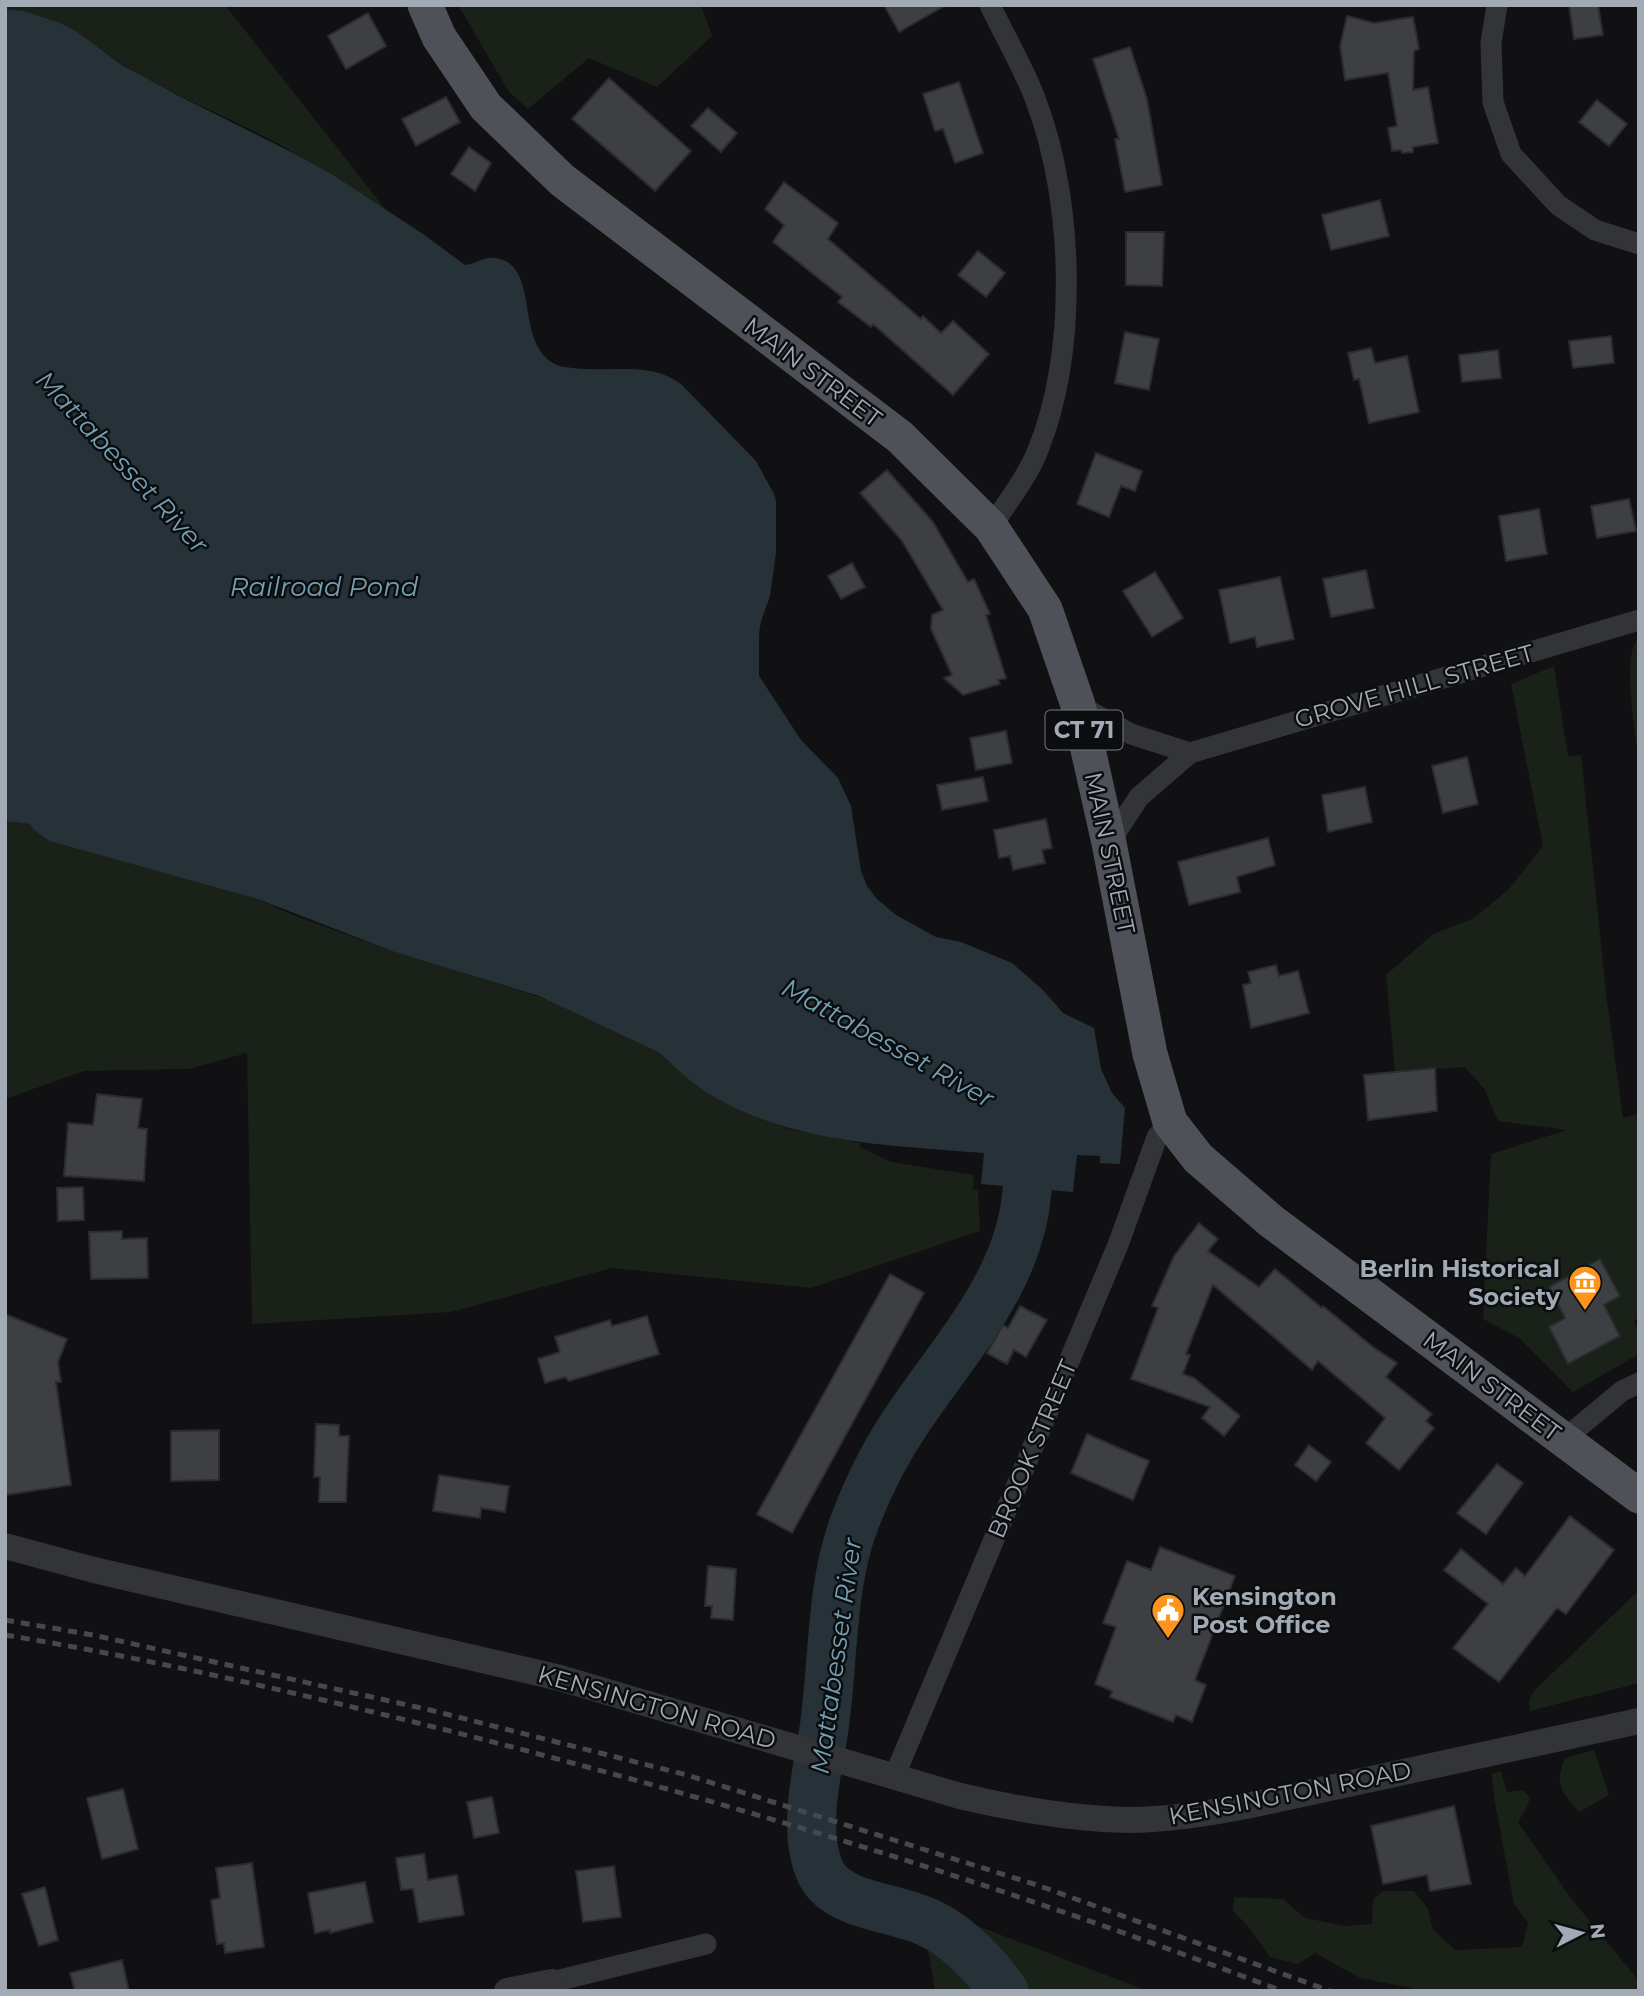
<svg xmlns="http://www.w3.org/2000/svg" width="1644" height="1996" font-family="Montserrat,sans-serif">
<rect width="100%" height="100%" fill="#111113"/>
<!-- green -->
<path fill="#192119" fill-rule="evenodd" d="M5,5H225L386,210C357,192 329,173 300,156C251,127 197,106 147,79C100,53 62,13 5,9Z
M458,5H701L712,36L657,87L589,58L528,109L509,92Z
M1639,637V748H1638L1636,743C1634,719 1622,654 1639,637Z
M1554,666L1568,756L1581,755L1607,1000L1623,1118L1639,1114V1318L1634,1320L1639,1334V1354L1573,1392L1519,1338L1483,1319L1491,1154L1567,1130L1498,1121L1485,1090L1465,1067L1395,1072L1386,975L1433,934L1474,918L1509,889L1543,846L1511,684ZM1600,1260L1620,1296L1604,1305L1620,1336L1569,1364L1549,1328L1565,1318L1549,1287Z
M5,821L30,824L34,830L258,899L293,915L392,951L454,969L548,1000L660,1053L701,1089L749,1114L789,1129L860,1143V1147L891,1162L974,1175L973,1189L978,1190L980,1231L811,1288L612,1268L451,1312L252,1324L247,1053L189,1069L84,1071L5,1099Z
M1639,1590V1683L1530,1711L1529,1701L1534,1691Z
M1594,1750L1609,1795L1579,1812C1561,1791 1554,1784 1565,1758Z
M1501,1771L1507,1792L1523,1790L1530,1798L1527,1807L1518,1822L1570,1897L1639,1981V1991H1427L1360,1978L1315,1953L1298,1964L1270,1957L1248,1926L1233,1911L1234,1897L1283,1899L1305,1918L1345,1926L1372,1924L1373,1900L1383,1891H1414L1428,1909L1433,1930L1456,1950L1522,1947L1528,1923L1514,1904L1494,1798L1492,1774Z
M920,1904L1148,1991H935Z"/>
<!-- water -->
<path fill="#273238" d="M5,9L24,11L60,23L77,32L122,65L179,96L299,156L333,175L423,234L465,265C476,264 485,256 495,258C541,264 514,340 553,363C559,367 566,367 573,368C610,373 651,360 682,385L756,461L773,492L776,501V552L770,596L761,621L759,634V676L801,740L838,778L851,806L861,871L867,886L877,899L896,915L936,937L961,942L1012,963L1043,990L1063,1013L1094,1028L1101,1069L1112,1093L1125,1108L1120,1164L1100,1163V1156L1077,1155L1073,1192L981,1184L984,1153C890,1145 792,1144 709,1094C691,1083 676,1068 660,1053L539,996L392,951L258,899L50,841L34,830L30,824L5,821Z"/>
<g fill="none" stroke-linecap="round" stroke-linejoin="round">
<!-- river -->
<path stroke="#273238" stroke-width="49" d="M1004,1991C984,1964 961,1939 931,1924C898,1907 840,1907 822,1875C801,1835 817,1772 824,1729C834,1660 830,1586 855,1521C869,1484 887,1449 909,1417C957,1346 1020,1280 1027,1191C1029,1166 1028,1146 1017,1124"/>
</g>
<!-- building -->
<path fill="#3d3f43" stroke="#2b2c2f" stroke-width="2" d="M884,5H946L899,32Z
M1569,5H1598L1603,35L1574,39Z
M368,13L386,46L346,69L328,36Z
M1347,16L1374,23L1413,17L1419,49L1414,51L1413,90L1428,87L1438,143L1413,147V152L1402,153L1401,150L1392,151L1388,128L1397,126L1388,73L1345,80L1340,46Z
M1130,47L1147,99L1162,185L1125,192L1115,139H1119L1093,59Z
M609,78L691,151L655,191L572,119Z
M959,82L983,153L955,163L943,129L935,131L923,94Z
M446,97L460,122L416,146L402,119Z
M1597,100L1627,124L1609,146L1579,122Z
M708,108L737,133L721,152L691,126Z
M469,147L491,163L475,191L451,174Z
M784,182L838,223L828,239L921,319L923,316L941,333L953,321L989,354L953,395L873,324L871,327L838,302L842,297L773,242L784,225L765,209Z
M1380,200L1389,236L1331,250L1322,215Z
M1126,232H1164L1162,286L1126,285Z
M978,251L1005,273L986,297L958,275Z
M1125,332L1159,339L1149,390L1115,383Z
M1611,336L1614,363L1573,368L1569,341Z
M1371,348L1375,363L1407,356L1419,412L1369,423L1359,379L1354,380L1348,353Z
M1498,350L1501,378L1462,382L1459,355Z
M1096,453L1142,471L1135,491L1121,486L1109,517L1077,504Z
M887,470L933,522L968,582L974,579L990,614L986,615L1006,678L998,680L1000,684L963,695L944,678L952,675L931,629L932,615L943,610L902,541L860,493Z
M1629,499L1636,531L1597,538L1591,506Z
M1539,509L1547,554L1506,561L1499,516Z
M852,563L865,587L841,599L828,576Z
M1366,570L1374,608L1331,617L1323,579Z
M1155,572L1183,618L1152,637L1123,591Z
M1280,577L1294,639L1257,647L1255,637L1230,643L1219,590Z
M1006,731L1012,763L976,770L970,738Z
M1467,757L1478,804L1443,813L1432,766Z
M983,777L988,801L942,810L937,785Z
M1365,787L1372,822L1328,832L1322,795Z
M1046,819L1052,848L1042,850L1045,863L1013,870L1010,856L999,858L994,830Z
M1268,838L1275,865L1237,877L1240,892L1189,905L1178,862Z
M1276,965L1279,976L1298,971L1309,1013L1251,1028L1243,985L1251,983L1248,972Z
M1435,1068L1437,1111L1368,1120L1364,1075Z
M97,1094L142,1099L138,1128L147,1129L144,1181L64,1176L68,1123L93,1125Z
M83,1187L84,1220L58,1221L57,1188Z
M1199,1223L1218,1239L1208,1251L1259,1287L1275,1269L1322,1308L1323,1306L1373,1347L1397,1363L1386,1377L1432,1414L1426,1421L1434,1428L1399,1470L1366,1443L1385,1418L1318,1361L1312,1370L1213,1285L1186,1354L1190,1355L1183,1374L1194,1378L1240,1416L1224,1436L1202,1418L1210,1407L1131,1379L1158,1308L1152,1306L1174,1256Z
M122,1231V1239L147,1238L148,1278L91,1279L89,1232Z
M1600,1259L1620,1296L1604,1305L1620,1336L1568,1364L1549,1327L1565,1318L1549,1287Z
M890,1274L924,1293L792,1533L757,1514Z
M1020,1306L1047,1320L1026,1357L1014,1350L1007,1364L987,1353L1003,1325L1008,1328Z
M5,1314L67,1339L58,1362L61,1382H56L71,1485L5,1495Z
M647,1316L659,1354L569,1381L565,1377L545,1383L538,1359L560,1352L555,1337L610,1320L612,1326Z
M316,1424L339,1425V1436H349L346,1502H319L320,1477H314Z
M219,1430V1480L171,1481V1431Z
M1087,1434L1149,1461L1133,1500L1071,1473Z
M1309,1445L1331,1462L1316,1481L1295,1465Z
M1497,1464L1523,1483L1486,1534L1457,1513Z
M439,1475L509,1486L505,1512L481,1508L480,1518L433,1511Z
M1570,1516L1614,1550L1566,1614L1557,1608L1499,1682L1453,1648L1488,1604L1444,1570L1461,1549L1503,1584L1516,1568L1525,1576Z
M1160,1547L1235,1576L1195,1680L1206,1685L1192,1722L1176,1715L1173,1722L1110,1697L1112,1691L1095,1684L1116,1627L1103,1623L1127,1561L1151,1570Z
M708,1566L736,1569L733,1620L711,1618L712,1606H705Z
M123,1789L138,1849L102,1859L87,1798Z
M492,1797L499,1833L474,1838L467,1802Z
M1454,1806L1471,1884L1430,1891L1427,1875L1383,1884L1371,1826Z
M424,1854L428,1880L457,1875L464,1915L419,1922L413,1889L401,1890L396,1858Z
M252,1863L264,1947L225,1953L224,1943L217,1944L211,1900L220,1898L216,1868Z
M614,1866L621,1917L583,1922L576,1871Z
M365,1882L373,1922L330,1933V1930L315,1933L308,1893Z
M45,1887L58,1940L39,1946L22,1894Z
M122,1960L129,1991H75L70,1973Z"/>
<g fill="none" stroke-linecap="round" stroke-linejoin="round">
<!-- minor -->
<path stroke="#323438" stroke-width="21" d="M990,5C1005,37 1024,68 1036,101C1074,201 1078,350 1038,450C1028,476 1006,504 991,527
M1497,5L1491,43L1493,102L1511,154L1558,205L1595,230L1639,244
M1078,705L1131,734L1190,753L1639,620
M1109,843L1139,797L1190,753
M1563,1440L1622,1391L1639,1383
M894,1777L1118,1245L1157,1137L1170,1122
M552,1982L706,1944"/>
<!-- tertiary -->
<path stroke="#323438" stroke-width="26" d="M5,1546L94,1570L560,1678L960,1796C1015,1809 1072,1819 1129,1820C1170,1820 1211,1813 1251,1805L1639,1721
M507,1991L552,1982L554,1991"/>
<!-- primary -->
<path stroke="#4e5158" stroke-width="35" d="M425,5L439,37L486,107L562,180L900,437L991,527L1045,609L1078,705L1109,843L1150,1054L1170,1122L1198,1158L1271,1221L1639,1496"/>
<!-- rail -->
<path stroke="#45484e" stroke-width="5" stroke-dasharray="9 7" stroke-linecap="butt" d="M5,1620L93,1635L430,1710L687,1775L1037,1885L1330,1991
M5,1635C146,1658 284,1690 422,1724C714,1797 1001,1884 1282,1991"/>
</g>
<!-- icons -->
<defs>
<symbol id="museum-pin" viewBox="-11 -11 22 30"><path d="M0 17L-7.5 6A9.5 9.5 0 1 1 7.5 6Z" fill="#ff941d" stroke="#0c0d0e"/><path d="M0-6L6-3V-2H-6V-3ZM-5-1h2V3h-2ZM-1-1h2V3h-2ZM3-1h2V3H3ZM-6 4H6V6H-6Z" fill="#fff"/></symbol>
<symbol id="civic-pin" viewBox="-11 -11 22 30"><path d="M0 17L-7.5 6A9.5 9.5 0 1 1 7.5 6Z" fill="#ff941d" stroke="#0c0d0e"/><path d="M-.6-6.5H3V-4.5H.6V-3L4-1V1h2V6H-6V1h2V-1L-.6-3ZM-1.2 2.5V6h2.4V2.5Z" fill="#fff"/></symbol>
</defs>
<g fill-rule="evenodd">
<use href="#museum-pin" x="1566" y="1263" width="38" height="52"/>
<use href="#civic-pin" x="1149" y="1591" width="38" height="52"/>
</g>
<g text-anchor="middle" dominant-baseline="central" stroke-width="5" stroke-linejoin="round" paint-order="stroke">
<!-- shield labels -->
<rect fill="#0c0d0e" stroke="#747b83" stroke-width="2" x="1045.5" y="710.5" width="77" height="39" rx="5"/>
<g font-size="23" font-weight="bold" fill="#a1aab5">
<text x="1084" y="730">CT 71</text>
</g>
<!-- street labels -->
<g font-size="24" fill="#a1aab5" stroke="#0c0d0e">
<text transform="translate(813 372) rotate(37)">MAIN STREET</text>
<text transform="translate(1414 686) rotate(-16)">GROVE HILL STREET</text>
<text transform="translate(1110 853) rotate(78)">MAIN STREET</text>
<text transform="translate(1492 1386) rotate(37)">MAIN STREET</text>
<text transform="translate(1032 1449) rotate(-67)">BROOK STREET</text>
<text transform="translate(657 1707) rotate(16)">KENSINGTON ROAD</text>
<text transform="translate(1290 1793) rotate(-11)">KENSINGTON ROAD</text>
</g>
<!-- poi labels -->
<g font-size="24" font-weight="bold" fill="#a1aab5" stroke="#0c0d0e" text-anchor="end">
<text x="1560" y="1268">Berlin Historical<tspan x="1560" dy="28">Society</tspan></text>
<text x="1192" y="1596" text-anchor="start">Kensington<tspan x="1192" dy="28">Post Office</tspan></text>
</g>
<!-- water labels -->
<g font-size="26" font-style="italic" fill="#749fb4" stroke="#0c0d0e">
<text transform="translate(122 462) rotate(47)">Mattabesset River</text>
<text x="324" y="587">Railroad Pond</text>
<text transform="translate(888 1043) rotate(29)">Mattabesset River</text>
<text transform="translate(836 1656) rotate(-82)">Mattabesset River</text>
</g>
</g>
<!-- border -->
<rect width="1644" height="1996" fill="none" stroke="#a1aab5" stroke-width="14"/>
<!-- north arrow -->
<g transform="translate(1581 1933) rotate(84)" stroke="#0c0d0e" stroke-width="5" paint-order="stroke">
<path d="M0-5L12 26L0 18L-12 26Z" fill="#a1aab5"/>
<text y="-10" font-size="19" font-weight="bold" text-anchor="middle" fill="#a1aab5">N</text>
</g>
</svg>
